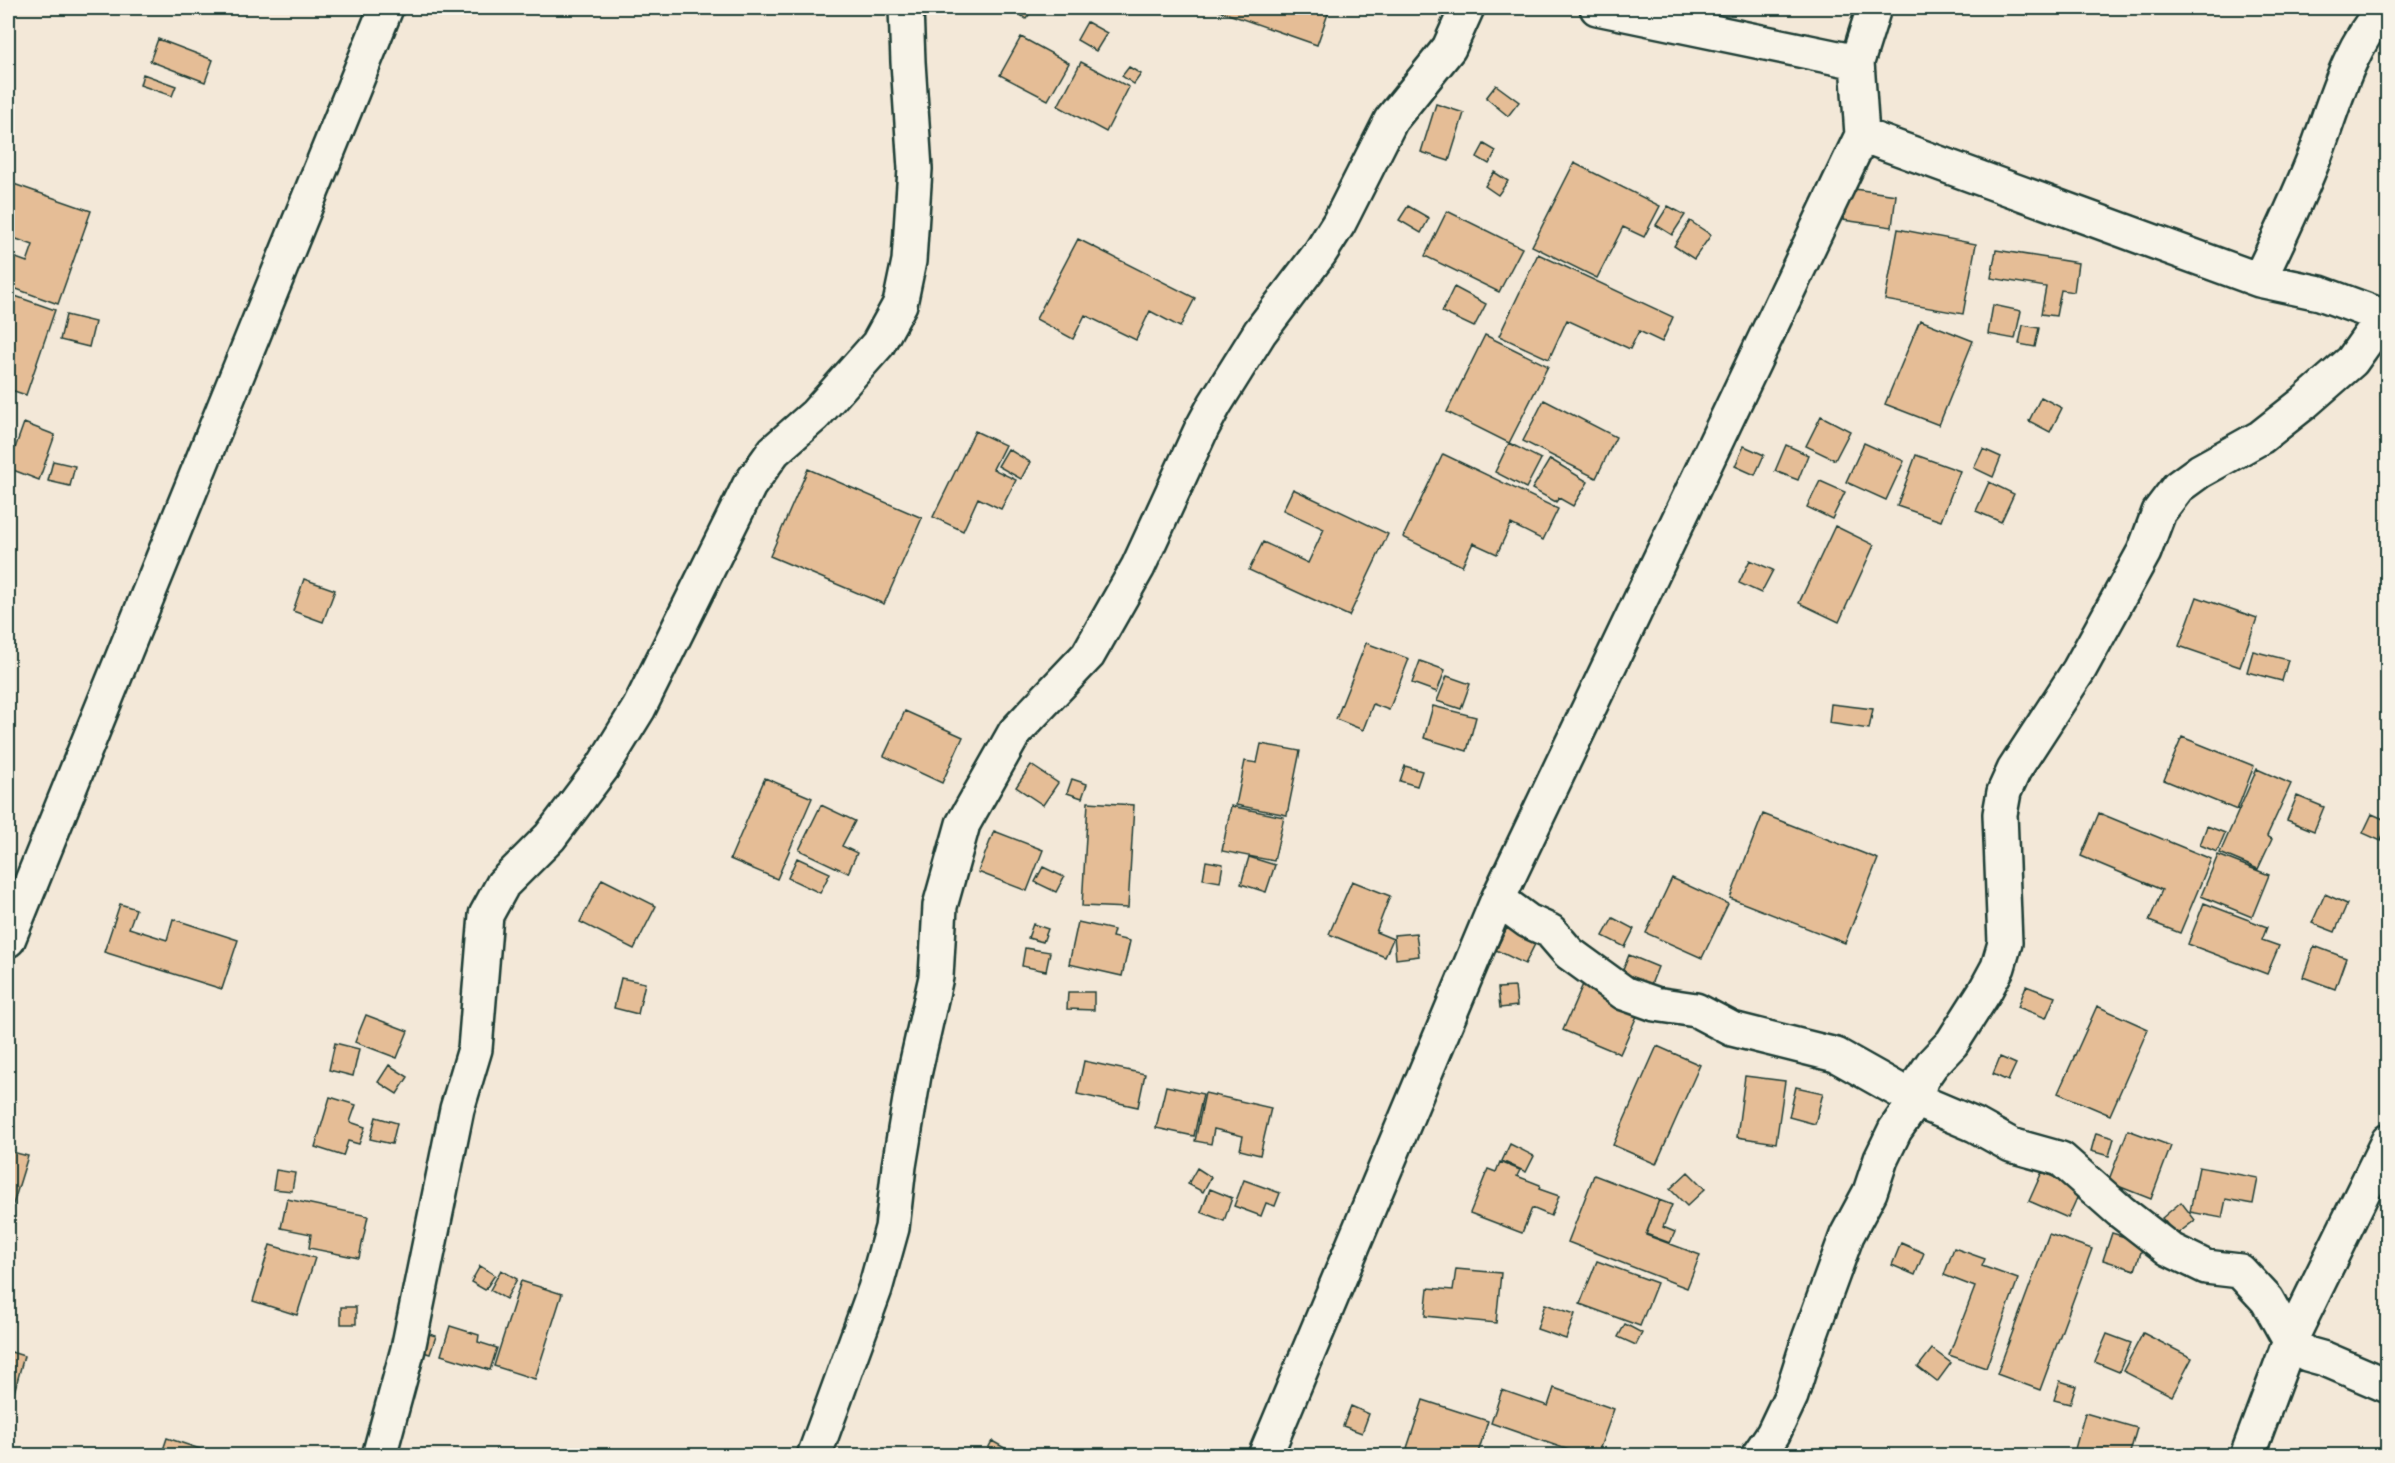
<svg xmlns="http://www.w3.org/2000/svg" width="2395" height="1463" font-family="Kalam,sans-serif">
<rect width="100%" height="100%" fill="#f3e8d8"/>
<filter id="ink" filterUnits="userSpaceOnUse"><feTurbulence type="fractalNoise" baseFrequency=".0167" numOctaves="2"/><feDisplacementMap in="SourceGraphic" scale="12" xChannelSelector="R" yChannelSelector="G"/><feConvolveMatrix kernelMatrix="1 2 1 2 8 2 1 2 1" color-interpolation-filters="sRGB"/></filter>
<g filter="url(#ink)">
<!-- building -->
<path fill="#e5bd96" stroke="#1f3d34" stroke-width="1.5" d="M1011,8H1034L1026,19Z
M1211,8H1330L1317,45Z
M1087,22L1107,33L1096,51L1077,40Z
M1021,37L1069,63L1048,100L1000,75Z
M158,39L213,60L205,82L150,61Z
M1081,62L1129,87L1106,132L1058,106Z
M1129,67L1141,74L1134,84L1122,76Z
M143,74L176,86L172,96L140,85Z
M1496,85L1519,102L1508,116L1486,98Z
M1436,104L1464,113L1449,161L1421,152Z
M1484,144L1496,151L1489,164L1477,157Z
M1574,163L1660,206L1644,237L1623,227L1597,278L1532,246Z
M1494,172L1508,181L1498,195L1485,186Z
M8,182L91,211L58,304L8,286V255L27,262L33,245L8,236Z
M1847,188L1896,195L1892,227L1843,220Z
M1408,206L1429,218L1421,233L1399,220Z
M1668,206L1685,215L1672,235L1656,225Z
M1447,211L1522,248L1499,292L1425,256Z
M1690,221L1711,235L1694,259L1674,246Z
M1898,229L1976,244L1963,314L1885,300Z
M1078,239L1195,298L1180,327L1150,311L1136,340L1085,315L1073,339L1036,319Z
M1996,250L2078,263L2074,292L2061,290L2056,316L2041,314L2046,287L1991,278Z
M1538,254L1673,317L1662,342L1639,331L1630,349L1567,320L1549,359L1499,336Z
M1454,287L1486,304L1474,327L1442,312Z
M15,296L55,310L26,395L8,389V317Z
M1993,305L2021,311L2015,339L1988,334Z
M66,315L95,322L89,347L60,340Z
M1920,320L1973,341L1939,425L1885,404Z
M2023,325L2039,328L2035,347L2019,344Z
M1485,335L1548,366L1509,443L1447,412Z
M2041,397L2062,408L2050,432L2029,421Z
M1544,400L1616,437L1596,478L1523,441Z
M1821,416L1850,431L1835,460L1806,446Z
M24,423L55,435L39,480L8,468Z
M8,429L13,431L8,444Z
M975,431L1005,445L993,469L1016,480L1001,509L978,498L963,531L933,517Z
M1509,443L1541,459L1526,488L1495,472Z
M1864,443L1904,461L1886,500L1846,482Z
M1786,445L1808,455L1798,480L1775,471Z
M1744,446L1764,455L1755,475L1735,466Z
M1008,449L1030,462L1021,479L998,466Z
M1983,449L2001,457L1993,477L1974,468Z
M1443,454L1558,509L1543,540L1511,524L1497,554L1473,543L1462,566L1403,537Z
M1916,455L1960,471L1941,521L1897,506Z
M1550,459L1588,482L1573,506L1559,498L1556,502L1532,489Z
M53,461L75,466L70,486L48,481Z
M808,469L922,518L884,604L770,556Z
M1820,481L1845,492L1832,519L1807,507Z
M1989,482L2014,494L2001,522L1976,511Z
M1293,489L1388,534L1349,616L1249,570L1263,542L1308,563L1324,529L1283,510Z
M1835,526L1874,545L1839,622L1799,603Z
M1750,560L1773,570L1761,593L1739,583Z
M304,579L335,590L323,622L293,611Z
M2197,597L2257,618L2240,667L2179,646Z
M1366,643L1409,659L1389,710L1373,704L1363,730L1336,719Z
M2253,651L2288,660L2282,681L2247,672Z
M1420,661L1445,670L1437,692L1412,683Z
M1447,676L1470,684L1461,709L1437,701Z
M1831,704L1873,709L1869,729L1829,723Z
M1433,706L1476,717L1467,751L1424,738Z
M905,711L963,737L942,783L884,756Z
M2182,737L2254,766L2237,810L2164,780Z
M1261,744L1300,751L1287,815L1236,805L1245,761L1257,763Z
M1031,765L1058,783L1043,805L1016,787Z
M1405,766L1422,771L1417,786L1400,781Z
M2257,769L2291,784L2267,836L2272,839L2258,869L2220,853Z
M765,778L812,798L777,879L730,859Z
M1072,779L1087,784L1082,798L1067,793Z
M2297,796L2324,807L2314,831L2287,820Z
M1088,802L1134,805L1128,908L1082,906Z
M821,805L855,821L842,846L857,853L848,873L799,850Z
M1231,806L1284,817L1274,861L1222,851Z
M2099,813L2211,859L2180,933L2149,921L2162,890L2081,856Z
M1763,814L1878,859L1845,943L1730,898Z
M2372,814L2388,821L2381,841L2363,833Z
M2207,826L2225,833L2217,852L2200,845Z
M994,831L1043,850L1027,891L978,872Z
M2218,855L2269,875L2252,917L2201,896Z
M1249,857L1275,865L1266,892L1241,884Z
M797,858L830,873L820,893L788,878Z
M1206,861L1223,864L1220,882L1203,879Z
M1043,867L1064,877L1056,892L1035,882Z
M1672,878L1728,904L1702,958L1646,933Z
M602,879L656,906L634,949L580,922Z
M1352,881L1390,896L1376,932L1393,939L1385,957L1329,934Z
M2325,894L2347,904L2335,932L2312,923Z
M2204,903L2267,927L2262,940L2279,946L2267,974L2188,944Z
M120,904L136,909L129,928L167,940L173,919L238,940L222,989L104,952Z
M1613,918L1634,929L1625,947L1603,936Z
M1078,922L1114,930L1112,937L1130,941L1122,976L1069,964Z
M1033,924L1048,929L1043,942L1028,938Z
M1507,928L1536,942L1525,964L1496,950Z
M1416,933L1419,956L1396,959L1394,935Z
M2314,946L2346,958L2335,989L2303,977Z
M1025,948L1050,952L1046,971L1022,966Z
M1629,955L1658,967L1648,992L1619,980Z
M621,978L645,983L638,1014L614,1008Z
M1584,982L1641,1007L1620,1054L1563,1030Z
M2026,986L2055,997L2046,1018L2018,1007Z
M1515,987L1517,1006L1500,1008L1498,988Z
M1068,992H1094V1010L1067,1009Z
M2097,1006L2148,1029L2110,1115L2058,1093Z
M366,1015L408,1031L397,1058L355,1042Z
M335,1043L359,1049L353,1076L329,1070Z
M1657,1046L1700,1065L1656,1164L1613,1145Z
M2000,1057L2016,1064L2008,1081L1993,1074Z
M1084,1061L1145,1074L1138,1107L1077,1094Z
M389,1065L408,1077L397,1094L378,1082Z
M1745,1076L1785,1081L1776,1143L1737,1137Z
M1166,1086L1203,1094L1194,1136L1156,1128Z
M1796,1087L1823,1093L1815,1124L1789,1117Z
M1205,1093L1271,1108L1260,1155L1240,1150L1243,1136L1214,1129L1211,1144L1195,1141Z
M330,1097L356,1105L350,1122L365,1127L359,1144L348,1141L343,1156L315,1147Z
M376,1117L397,1123L392,1144L370,1139Z
M2128,1130L2171,1146L2151,1199L2108,1182Z
M2096,1133L2114,1138L2109,1156L2091,1151Z
M1510,1144L1534,1156L1526,1172L1502,1161Z
M8,1151L28,1156L11,1211L8,1210Z
M1500,1162L1520,1170L1517,1176L1540,1185L1539,1189L1559,1196L1551,1216L1532,1208L1522,1233L1470,1213L1488,1169L1496,1172Z
M2199,1167L2258,1178L2253,1204L2226,1199L2222,1218L2190,1212Z
M1197,1168L1211,1177L1203,1192L1188,1184Z
M276,1170L295,1173L292,1191L273,1189Z
M1688,1172L1705,1189L1687,1206L1670,1189Z
M2042,1172L2081,1189L2068,1218L2029,1201Z
M1594,1175L1659,1200L1646,1235L1700,1255L1687,1288L1568,1242Z
M1244,1180L1280,1193L1275,1206L1266,1203L1261,1216L1234,1206Z
M1210,1189L1232,1198L1224,1221L1201,1212Z
M287,1199L368,1216L359,1258L309,1248L311,1234L281,1228Z
M1659,1200L1672,1205L1663,1227L1675,1232L1670,1243L1646,1234Z
M2181,1202L2195,1220L2176,1235L2162,1218Z
M2112,1233L2144,1243L2135,1270L2103,1260Z
M2049,1234L2092,1249L2040,1390L1997,1374Z
M1901,1243L1924,1253L1915,1275L1892,1265Z
M270,1245L315,1258L297,1315L253,1301Z
M1954,1248L1985,1259L1982,1266L2018,1279L1986,1368L1949,1355L1975,1287L1944,1275Z
M1597,1261L1657,1283L1640,1326L1580,1304Z
M480,1266L495,1275L485,1290L471,1282Z
M1456,1269L1501,1273L1496,1323L1425,1316L1428,1288L1453,1290Z
M501,1270L517,1279L506,1299L490,1290Z
M521,1281L562,1294L535,1379L494,1366Z
M1545,1304L1575,1314L1566,1339L1537,1329Z
M341,1307H356V1324H341Z
M1625,1324L1642,1333L1636,1345L1618,1337Z
M450,1326L479,1335L478,1342L497,1348L490,1370L441,1355Z
M418,1331L436,1336L430,1354L413,1349Z
M2143,1333L2192,1358L2172,1396L2123,1371Z
M2107,1334L2131,1343L2119,1372L2095,1362Z
M1932,1349L1951,1363L1937,1382L1918,1367Z
M8,1351L24,1356L8,1415Z
M2060,1381L2076,1386L2070,1404L2054,1400Z
M1554,1388L1614,1409L1597,1456H1586L1491,1423L1502,1390L1548,1406Z
M1423,1400L1488,1421L1477,1456H1430L1407,1448Z
M1351,1406L1369,1414L1362,1433L1343,1426Z
M2085,1413L2137,1428L2129,1456H2073Z
M167,1438L203,1450L201,1456H161Z
M992,1441L1019,1456H984Z"/>
<g fill="none" stroke-linecap="round" stroke-linejoin="round">
<defs>
<path id="street" d="M1597,8L1857,62L1862,135L2259,280L2320,293L2388,318
M1857,62L1874,8
M2259,280C2279,239 2299,196 2316,153C2335,102 2348,49 2384,8
M1498,899L1528,921L1550,931L1569,953L1624,993L1655,1004L1696,1010L1732,1029L1836,1055L1916,1100L1975,1125L2011,1145L2061,1159L2120,1211L2169,1249L2206,1267L2240,1271L2267,1300L2290,1341L2307,1354L2325,1359L2388,1386
M8,940L386,8
M379,1456L408,1349L457,1109L475,1049L486,915L503,884L550,837L602,768L639,708L749,486L774,451L815,415L878,344L900,304L909,261L915,169L908,62L906,8
M814,1456L875,1289L892,1228L899,1166L914,1075L936,977L940,906L963,824L1015,732L1088,655L1138,567L1201,430L1215,404L1260,332L1320,253L1339,223L1391,120L1449,48L1467,8
M1265,1456L1498,899L1862,135
M1758,1456L1773,1434L1791,1396L1809,1339L1847,1235L1870,1192L1881,1159L1895,1130L1916,1100L1921,1080L1932,1064L1952,1043L1985,991L1998,967L2005,943L2000,814L2004,792L2014,770L2079,670L2144,552L2159,512L2178,487L2200,471L2261,437L2304,403L2352,361L2384,316
M2247,1456L2290,1341L2388,1141"/>
</defs>
<!-- street casing -->
<use href="#street" stroke="#1f3d34" stroke-width="38"/>
<!-- street -->
<use href="#street" stroke="#f7f3e8" stroke-width="33"/>
</g>
</g>
<!-- margin -->
<rect width="2395" height="1463" fill="none" stroke="#f7f3e8" stroke-width="30"/>
<rect x="15" y="15" width="2365" height="1433" fill="none" stroke="#1f3d34" stroke-width="2" filter="url(#ink)"/>
</svg>
